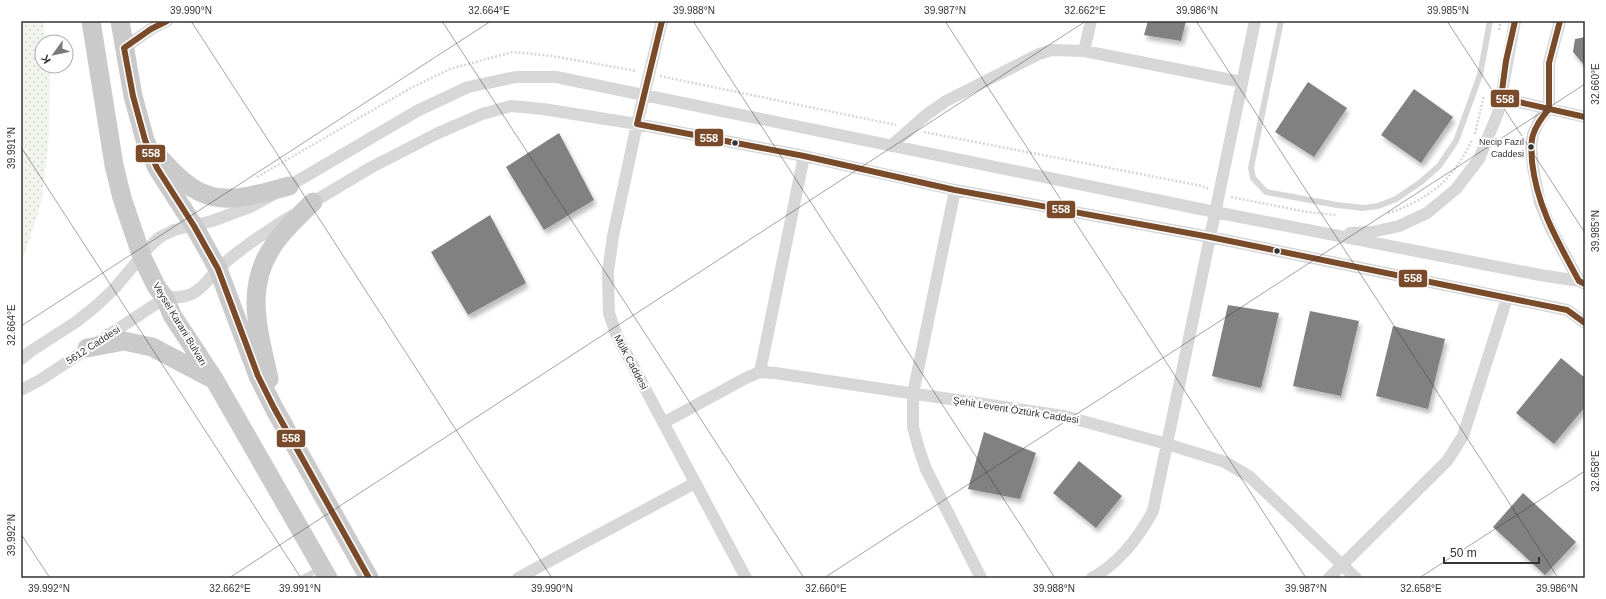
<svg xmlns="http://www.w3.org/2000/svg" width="1606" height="599" font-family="Helvetica,sans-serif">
<defs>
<pattern id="grass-dots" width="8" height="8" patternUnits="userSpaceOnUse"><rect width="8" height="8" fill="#f1f5ed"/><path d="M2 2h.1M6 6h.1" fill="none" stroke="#cfd2cc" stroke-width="1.8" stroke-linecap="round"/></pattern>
<filter id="shadow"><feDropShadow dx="2.5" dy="4.5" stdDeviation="2" flood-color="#0004"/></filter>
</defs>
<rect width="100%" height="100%" fill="#fff"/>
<!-- grass -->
<path fill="url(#grass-dots)" d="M21,21H43L46,42H42V66H50L49,136L41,204L25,253L21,259Z"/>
<!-- building -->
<path fill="#818181" filter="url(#shadow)" d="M1148,21H1186L1181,41L1144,35Z
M1585,37V66L1573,52L1575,39Z
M1308,82L1347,108L1314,157L1275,132Z
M1414,89L1453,117L1421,163L1381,135Z
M559,133L594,200L544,230L506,167Z
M490,215L526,283L468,315L431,252Z
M1228,305L1279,313L1261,388L1212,376Z
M1310,311L1359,321L1341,396L1293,386Z
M1393,326L1445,339L1428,409L1376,396Z
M1561,358L1585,378V407L1554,444L1516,413Z
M984,432L1036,453L1020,499L968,489Z
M1079,461L1122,496L1096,528L1053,493Z
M1523,493L1576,542L1545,575L1493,527Z"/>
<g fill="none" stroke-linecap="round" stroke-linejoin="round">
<!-- path -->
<path stroke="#d6d6d6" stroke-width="2.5" stroke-dasharray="2 2" stroke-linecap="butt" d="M1499,30L1501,21
M660,76L896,125
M924,132L1202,186L1209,189
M1475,134L1484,95
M257,177L411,88L450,69L483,60L513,52L552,56L637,71
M1231,197L1307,212L1336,215
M1388,213C1404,209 1428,196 1440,185C1454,173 1464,156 1472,140"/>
<!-- service -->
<path stroke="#d7d7d7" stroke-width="6" d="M1281,21L1251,168L1253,178L1266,192L1337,205L1363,208L1378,206L1396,199L1421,182L1439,166L1456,141L1480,75L1490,21
M303,578L319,569"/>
<!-- minor -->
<path stroke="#d7d7d7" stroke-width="12" d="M662,21L637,124L613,236L608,272L609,313L616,334L746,578
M1560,21L1549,63V109L1540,119L1533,134L1531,146L1533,168L1540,203L1551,229L1579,281
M124,48L151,29L167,21
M1084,51L1091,21
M1501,98L1585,117
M891,146L926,115L946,101L1039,54L1052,50L1084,51L1242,82
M955,190L913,394V427L919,449L926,469L981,578
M308,205L370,168L438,133L482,114L511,106L543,109L637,124L804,156L955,190L1210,237L1567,310L1585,323
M1350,233L1372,232L1399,226L1427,213L1456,189L1479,159L1498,113L1515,21
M21,359L31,351L76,322L96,306L114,289L150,246L160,237L174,230L212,221L250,207L289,186L417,111L468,87L516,77H556L1215,212L1540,275L1579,281L1585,284
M760,372L804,156
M21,390L40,380L165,298C175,297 187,298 195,292C205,286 211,276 219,268C241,248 266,232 291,216
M663,423L746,378L760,372L775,373L1064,416L1167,444L1225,462L1250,477L1356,578
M518,578L695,483
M1092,578C1119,563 1139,537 1153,511L1255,21
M1329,578L1447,461L1463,436L1507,298"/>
<!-- primary -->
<path stroke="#cacaca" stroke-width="19" d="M91,21L114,165L122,198L142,257L156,286L165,298L172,315L214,379L328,578
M120,21L133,96L145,140L157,168L194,226L218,269L258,376L274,408L369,578
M162,160C205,210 231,202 289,186
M87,348L124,341L152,347L213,379
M269,379C259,331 243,287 275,243C284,229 301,214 313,202"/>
<defs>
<path id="bus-1" d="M167,21L151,29L124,48L133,96L145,140L157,168L194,226L218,269L258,376L274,408L369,578
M662,21L637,124L804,156L955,190L1210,237L1567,310L1585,323
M1515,21L1506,61L1501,98L1585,117
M1560,21L1549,63V109C1542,117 1536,125 1533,135C1530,144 1532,153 1532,162C1537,207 1558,242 1579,281L1585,284"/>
</defs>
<!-- bus-1 casing -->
<use href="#bus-1" stroke="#fff" stroke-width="9"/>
<!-- bus-1 -->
<use href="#bus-1" stroke="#7a4b2a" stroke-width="6"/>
</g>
<!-- ticks -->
<path fill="none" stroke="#333" stroke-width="1" stroke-opacity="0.45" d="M191,21L552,578M442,21L804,578M693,21L1055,578M945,21L1306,578M1196,21L1558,578M1447,21L1585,233M21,147L301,578M21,326L491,21M21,534L50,578M229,578L1086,21M824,578L1585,84M1419,578L1585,471"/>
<!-- markers -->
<g fill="#333" stroke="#fff" stroke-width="1.5">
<circle cx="735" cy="143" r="3.5"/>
<circle cx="1531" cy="147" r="3.5"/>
<circle cx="1277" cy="251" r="3.5"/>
</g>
<g text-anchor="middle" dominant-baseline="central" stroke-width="4" stroke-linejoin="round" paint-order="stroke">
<!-- bus labels -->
<g font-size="9" fill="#333" stroke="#fff" text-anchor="end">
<text x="1524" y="142">Necip Fazıl<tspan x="1524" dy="12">Caddesi</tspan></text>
</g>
<!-- street labels -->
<g font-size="10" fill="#333" stroke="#fff">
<text transform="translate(180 324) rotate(59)">Veysel Karani Bulvarı</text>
<text transform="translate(93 345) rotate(-33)">5612 Caddesi</text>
<text transform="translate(631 362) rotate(62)">Mülk Caddesi</text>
<text transform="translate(1016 410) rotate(9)">Şehit Levent Öztürk Caddesi</text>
</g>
</g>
<g stroke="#fff" stroke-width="1.5">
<rect x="1490" y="89" width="30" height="19" rx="4" fill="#7a4b2a"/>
<rect x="694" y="128" width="30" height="19" rx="4" fill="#7a4b2a"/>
<rect x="135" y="144" width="31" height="19" rx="4" fill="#7a4b2a"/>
<rect x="1046" y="200" width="30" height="19" rx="4" fill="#7a4b2a"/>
<rect x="1398" y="269" width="30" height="19" rx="4" fill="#7a4b2a"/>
<rect x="276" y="429" width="30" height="19" rx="4" fill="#7a4b2a"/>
</g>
<g font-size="11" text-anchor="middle" font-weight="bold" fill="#fff">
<text x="1505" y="103">558</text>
<text x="709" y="142">558</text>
<text x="151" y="157">558</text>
<text x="1061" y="213">558</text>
<text x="1413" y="282">558</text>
<text x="291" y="442">558</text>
</g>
<!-- border -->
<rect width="1606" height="599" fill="none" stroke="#ffffff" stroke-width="44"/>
<!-- north arrow -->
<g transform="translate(54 54) rotate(237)"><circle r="19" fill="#ffffff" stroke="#adadad"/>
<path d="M0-3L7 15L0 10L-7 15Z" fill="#7a7a7a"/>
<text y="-6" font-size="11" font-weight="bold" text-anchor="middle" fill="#333333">K</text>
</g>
<!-- scale -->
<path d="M1444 557v6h95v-6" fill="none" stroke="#333333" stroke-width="2"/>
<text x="1450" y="557" font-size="12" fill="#333333" stroke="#ffffff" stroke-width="3" paint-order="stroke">50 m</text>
<rect x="22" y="22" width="1562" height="555" fill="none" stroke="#333" stroke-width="1.5"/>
<g font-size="10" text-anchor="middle" fill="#333">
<text x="191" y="14">39.990°N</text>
<text x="489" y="14">32.664°E</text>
<text x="694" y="14">39.988°N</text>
<text x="945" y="14">39.987°N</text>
<text x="1085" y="14">32.662°E</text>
<text x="1197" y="14">39.986°N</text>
<text x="1448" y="14">39.985°N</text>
<text transform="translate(1595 84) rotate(-90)" y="4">32.660°E</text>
<text transform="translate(11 148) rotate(-90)" y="4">39.991°N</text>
<text transform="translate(1595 231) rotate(-90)" y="4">39.985°N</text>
<text transform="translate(11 325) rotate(-90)" y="4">32.664°E</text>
<text transform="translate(1595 471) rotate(-90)" y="4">32.658°E</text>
<text transform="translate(11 535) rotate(-90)" y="4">39.992°N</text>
<text x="49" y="592">39.992°N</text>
<text x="230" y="592">32.662°E</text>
<text x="300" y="592">39.991°N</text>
<text x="552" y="592">39.990°N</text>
<text x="826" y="592">32.660°E</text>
<text x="1054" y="592">39.988°N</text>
<text x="1306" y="592">39.987°N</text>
<text x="1421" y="592">32.658°E</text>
<text x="1557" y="592">39.986°N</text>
</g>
</svg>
